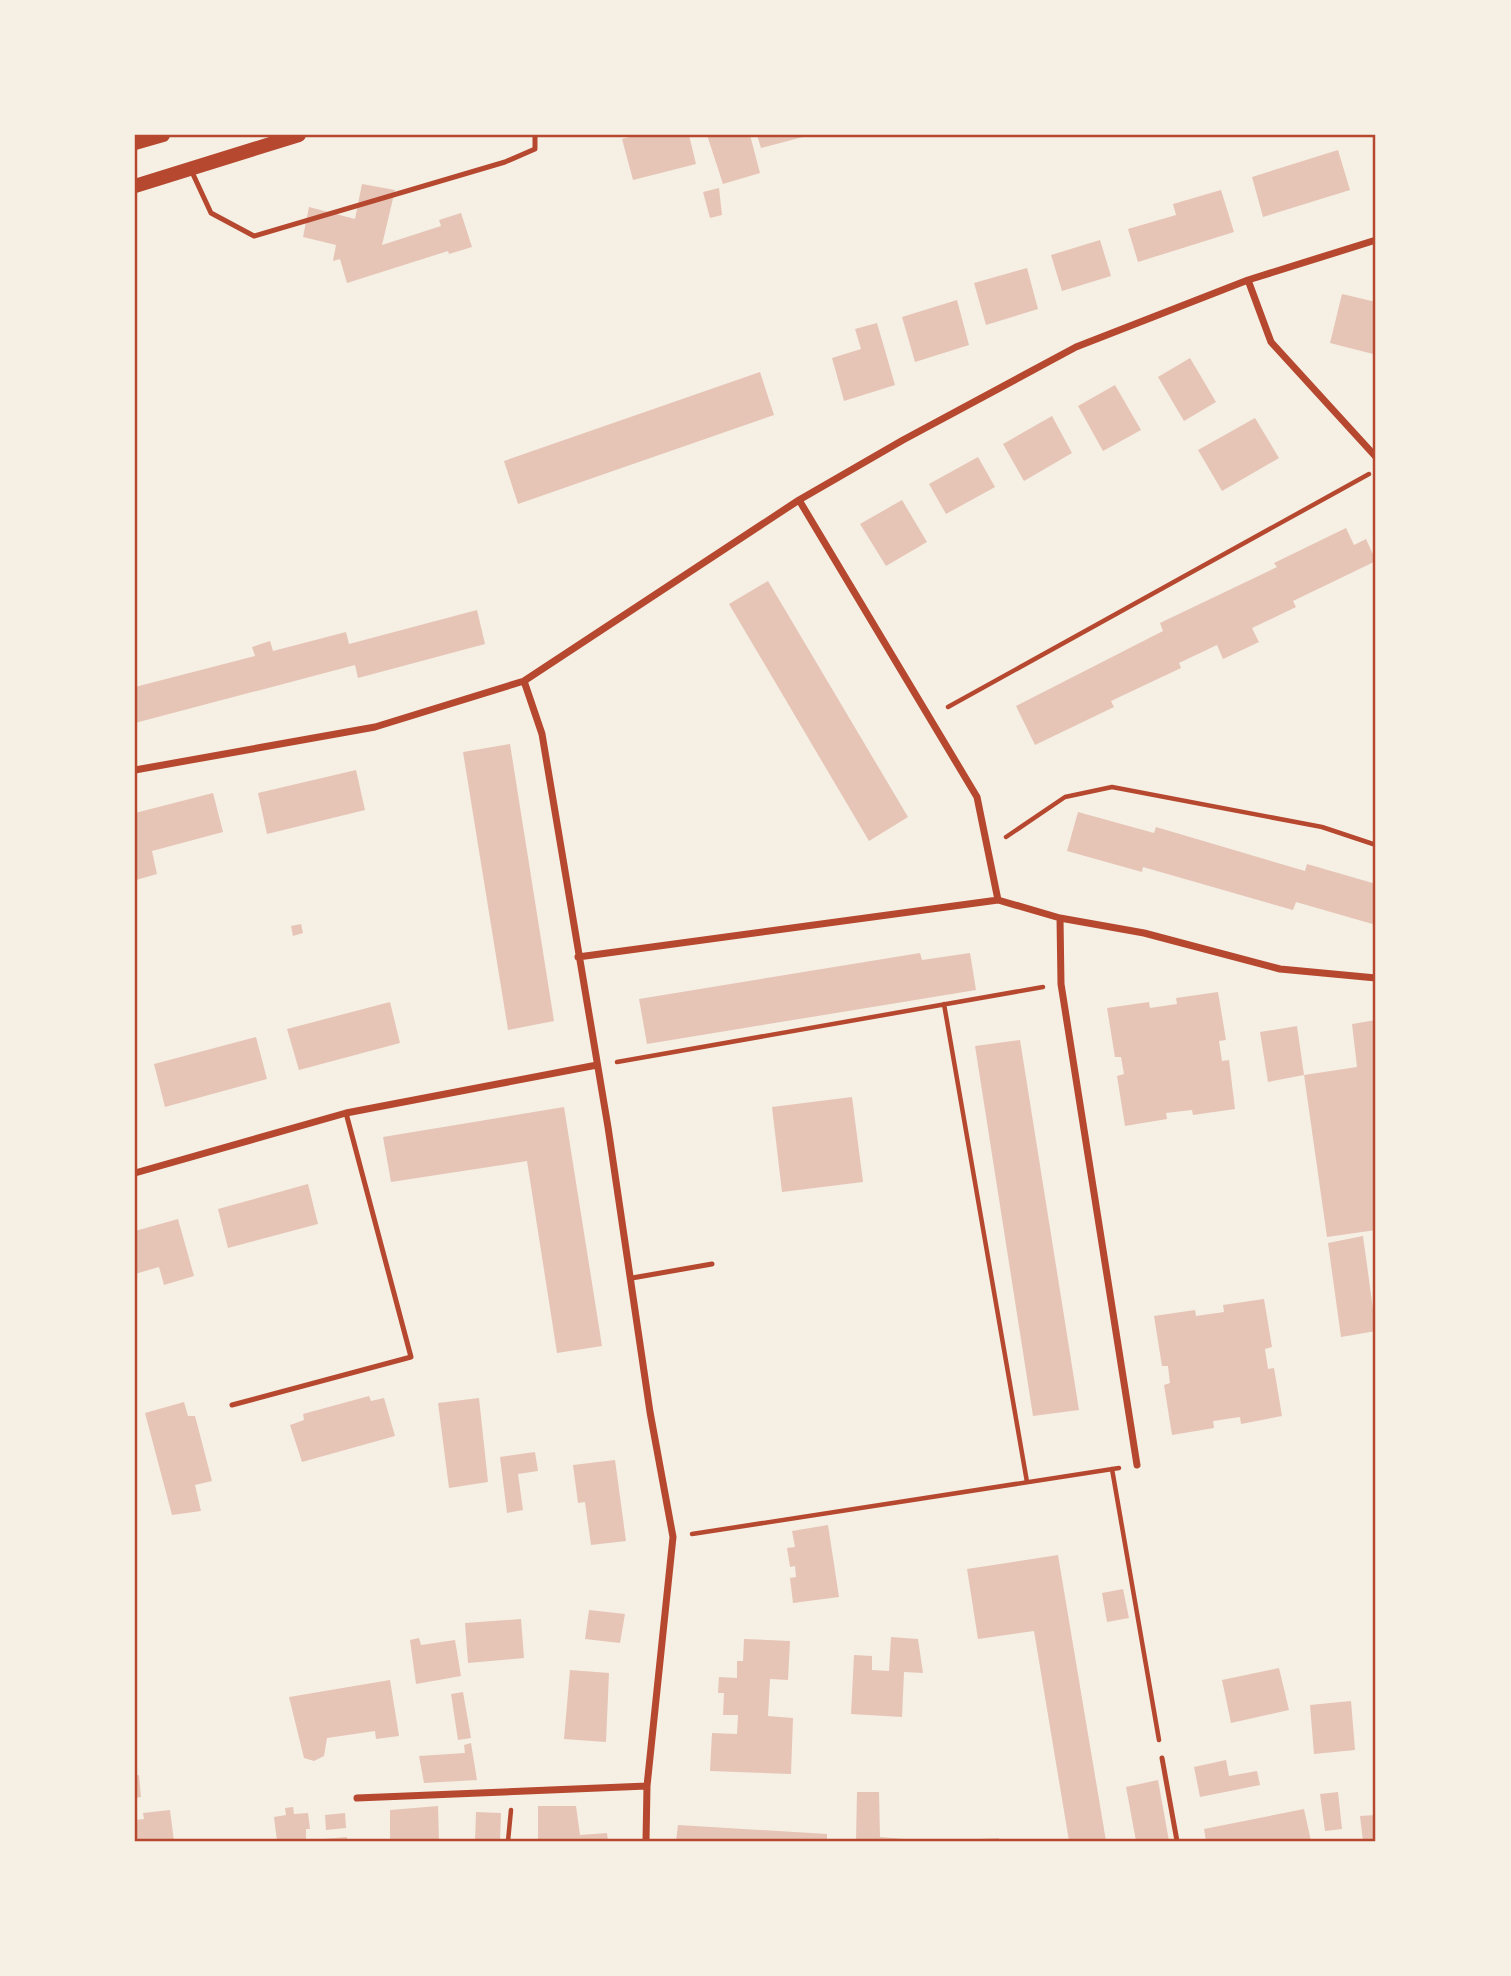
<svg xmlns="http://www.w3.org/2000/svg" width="1511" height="1976" font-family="'Fira Sans Condensed',sans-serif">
<rect width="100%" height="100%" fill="#f6efe4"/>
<!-- building -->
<path fill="#e6c5b7" d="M637,135H689L696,164L633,180L622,139Z
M707,135H750L760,173L723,184Z
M757,135H807V136L761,148Z
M1338,150L1350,190L1263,217L1252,177Z
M362,184L395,190L382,245L441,226L439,220L461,213L472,247L449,254L448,251L347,283L340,259L333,261L336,245L303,237L309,207L355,219Z
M719,188L722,215L710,218L703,192Z
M1221,190L1234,232L1138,262L1128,229L1176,215L1173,204Z
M1100,240L1111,276L1062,291L1051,255Z
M1027,268L1038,309L986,325L974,283Z
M1342,294L1376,302V340L1373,354L1330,343Z
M957,300L969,345L915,362L902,317Z
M877,323L895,385L844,401L832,358L861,349L855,329Z
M1190,358L1216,402L1184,421L1158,377Z
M760,372L774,415L518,504L504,461Z
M1115,385L1141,430L1103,451L1078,406Z
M1052,416L1072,453L1024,481L1003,444Z
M1255,418L1279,458L1222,491L1198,450Z
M978,457L995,487L946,514L929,484Z
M902,500L927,542L886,566L860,524Z
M1346,528L1354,545L1366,539L1376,561L1293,601L1296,607L1252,628L1259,642L1223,659L1217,645L1179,663L1181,668L1111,701L1114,707L1035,745L1016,706L1163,631L1160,623L1277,567L1274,563Z
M768,581L908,817L869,841L729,604Z
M477,610L485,644L358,678L355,665L135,723V687L255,656L252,647L270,641L273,651L346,632L349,644Z
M510,744L554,1021L508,1030L463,752Z
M356,770L365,810L267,834L258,793Z
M213,793L223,832L152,851L157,874L136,880L135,813Z
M1078,812L1154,833L1156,827L1305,871L1307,864L1376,884V925L1296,902L1293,910L1143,867L1142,872L1067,851Z
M301,924L303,933L293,936L291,926Z
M920,953L922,960L970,953L976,990L647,1044L639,999Z
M1218,992L1226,1040L1219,1041L1222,1061L1229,1060L1235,1109L1193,1115L1192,1110L1166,1113L1167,1119L1125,1126L1117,1076L1124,1074L1121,1057H1115L1107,1008L1149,1002L1150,1008L1177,1004L1176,998Z
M390,1002L400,1043L299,1070L287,1029Z
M1376,1020V1230L1327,1237L1304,1075L1357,1067L1352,1024Z
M1297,1026L1304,1075L1268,1082L1260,1032Z
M256,1037L267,1079L165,1107L154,1064Z
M1020,1040L1079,1410L1033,1416L975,1046Z
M852,1097L863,1182L782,1192L772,1107Z
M564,1107L602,1346L557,1353L527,1161L391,1182L383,1137Z
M308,1184L318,1224L228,1248L218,1209Z
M178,1219L194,1276L164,1285L159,1267L135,1274V1231Z
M1363,1236L1376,1331L1341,1337L1328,1243Z
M1264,1299L1272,1347L1265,1349L1268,1369L1274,1368L1282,1416L1241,1424L1240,1417L1213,1421L1214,1428L1172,1435L1164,1385L1170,1383L1168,1366H1162L1154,1316L1195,1310L1196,1316L1224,1312L1223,1305Z
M369,1396L371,1401L384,1398L395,1436L302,1462L290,1425L304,1420L303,1414Z
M479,1398L488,1482L449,1488L438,1403Z
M184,1402L188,1416H195L212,1481L195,1485L201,1511L172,1515L145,1413Z
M535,1452L538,1471L518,1474L523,1510L507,1513L500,1457Z
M615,1460L626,1541L591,1545L585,1502L578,1503L573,1465Z
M828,1525L839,1597L793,1603L790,1578L796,1577L795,1566L790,1567L787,1548L795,1547L792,1531Z
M1058,1555L1090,1746L1106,1841H1069L1034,1631L978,1639L967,1569Z
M1123,1589L1129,1618L1107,1622L1102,1593Z
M589,1610L625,1614L620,1643L585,1639Z
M521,1619L524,1658L468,1663L465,1623Z
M891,1637L918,1639L923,1673L904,1672L902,1717L851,1714L854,1655L872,1656V1670L889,1671Z
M419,1638L421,1645L455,1640L461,1676L416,1684L410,1640Z
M744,1639L790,1641L788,1680L770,1679L768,1716L793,1718L791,1774L710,1771L712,1733L737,1734L738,1715H723L724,1693H718L719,1677L737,1678V1661H743Z
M1279,1668L1289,1710L1231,1723L1222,1680Z
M570,1670L609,1673L606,1742L564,1739Z
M390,1680L399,1736L376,1739L375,1731L327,1738L324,1756L314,1761L304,1758L289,1697Z
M463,1692L471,1738L458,1740L451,1694Z
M1351,1701L1355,1750L1314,1754L1310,1705Z
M471,1743L477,1780L424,1783L419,1756L465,1753L464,1745Z
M1226,1760L1229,1776L1257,1771L1260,1785L1200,1797L1194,1767Z
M139,1775L141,1797L135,1798V1776Z
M1158,1780L1169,1841H1136L1126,1787Z
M857,1792H879L880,1837L930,1841H856Z
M1338,1792L1342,1829L1325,1831L1320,1794Z
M438,1806L439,1841H390V1810Z
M538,1806H576L580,1835L607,1833L608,1841H538Z
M293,1807L294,1814L308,1813L310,1829H306V1841H277L274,1817L286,1815L285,1808Z
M1304,1809L1311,1841H1206L1204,1829Z
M170,1810L174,1841H135V1820L144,1819L143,1813Z
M476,1812L501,1813L500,1841H475Z
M345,1813L346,1828L326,1830L325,1815Z
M1375,1815L1376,1841H1363L1360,1816Z
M678,1825L827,1834V1841H676Z
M347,1837V1841H323V1839Z
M999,1838V1841H978V1839Z"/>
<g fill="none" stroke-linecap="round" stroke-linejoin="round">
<!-- path -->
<path stroke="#b5482f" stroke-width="4.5" d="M948,707L1369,474
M1006,837L1065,797L1112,787L1322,827L1376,845
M944,1004L1027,1482
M617,1062L1043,987
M1112,1469L1159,1740
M692,1534L1119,1468
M508,1841L511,1810"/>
<!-- service -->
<path stroke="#b5482f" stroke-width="5" d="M192,172L211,213L254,236L505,162L535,149V135
M632,1278L712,1264
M232,1405L411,1357L346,1113
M1162,1758L1177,1841"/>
<!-- minor -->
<path stroke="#b5482f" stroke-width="7" d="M1248,280L1271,342L1376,457
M799,500L977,797L998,900
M524,681L542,734L608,1127L650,1412L673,1537L647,1786L646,1841
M135,770L375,727L524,681L799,500L903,440L1076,347L1248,280L1376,240
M1060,918L1061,984L1137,1465
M578,957L998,900L1060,918L1144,933L1280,969L1376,978
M135,1173L346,1113L597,1065
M357,1798L647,1786"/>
<!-- secondary -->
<path stroke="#b5482f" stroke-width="14" d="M135,143L163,135
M135,186L299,135"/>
</g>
<!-- border -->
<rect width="1511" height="1976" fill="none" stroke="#f6efe4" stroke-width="273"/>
<rect x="136" y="136" width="1238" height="1704" fill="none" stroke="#b5482f" stroke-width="2.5"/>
</svg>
